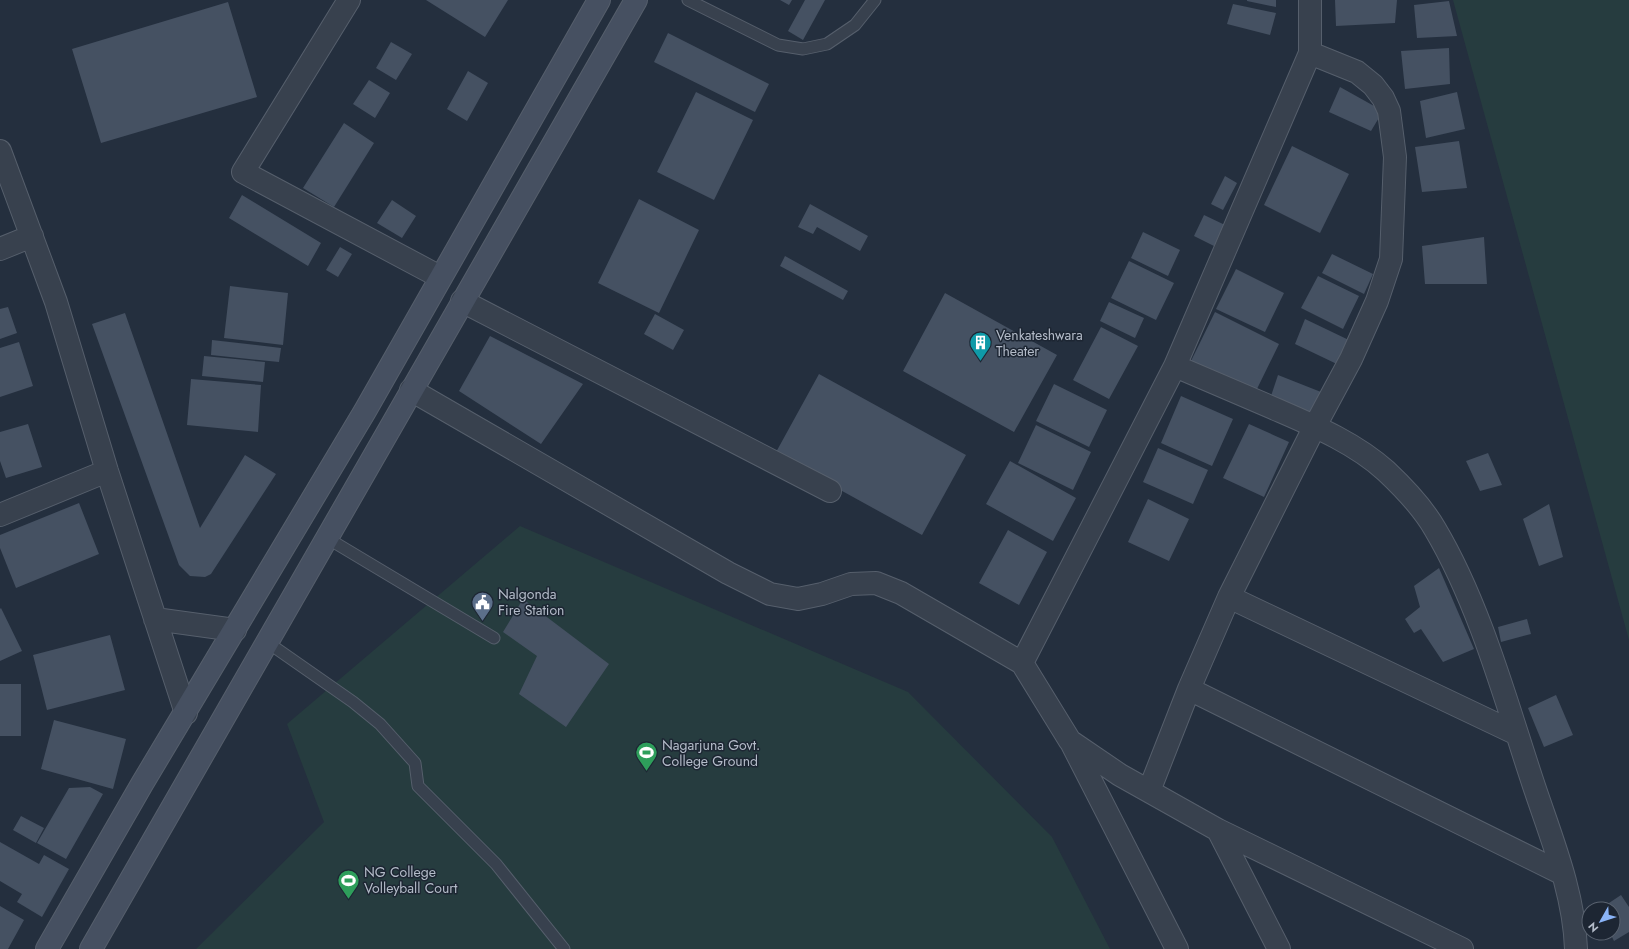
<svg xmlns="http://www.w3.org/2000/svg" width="1629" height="949" font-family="Jost,sans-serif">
<rect width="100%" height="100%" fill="#242f3e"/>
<!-- green -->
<path fill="#263c3f" d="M1453,0H1629V640Z
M520,526L908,692L1052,837L1110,949H196L324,822L287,724Z"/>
<!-- building -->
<path fill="#455162" d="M426,0H508L485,37Z
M780,0H792L789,5Z
M805,0H825L803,40L788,31Z
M1247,0H1276V7L1247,1Z
M1335,0H1397L1395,23L1336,26Z
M1449,1L1457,36L1417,38L1414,5Z
M228,2L257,97L101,143L72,49Z
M1233,4L1276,13L1270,35L1227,24Z
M668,33L769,84L755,112L654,62Z
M391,42L412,54L396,80L376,68Z
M1449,48L1450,84L1405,89L1401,51Z
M468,71L488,83L467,121L447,109Z
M369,80L390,93L375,118L353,104Z
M1340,87L1383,111L1371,131L1329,112Z
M696,92L753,120L714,200L657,172Z
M1457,92L1465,129L1426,138L1420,101Z
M344,123L374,143L334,207L303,188Z
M1459,141L1467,188L1422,192L1415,147Z
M1292,146L1349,174L1320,233L1264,205Z
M1225,176L1237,183L1223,210L1211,204Z
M242,195L321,243L308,266L229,218Z
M639,199L699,230L659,313L598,283Z
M392,200L416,216L402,238L377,223Z
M810,204L868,236L860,251L817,227L813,234L798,227Z
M1204,215L1225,225L1214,246L1194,236Z
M1143,232L1180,250L1168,276L1131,258Z
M1484,237L1487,284H1425L1422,246Z
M340,247L352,254L338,277L326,270Z
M1332,254L1373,274L1364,294L1322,273Z
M785,256L848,291L843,300L780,266Z
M1129,261L1174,283L1156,320L1111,298Z
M1236,269L1284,293L1265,332L1216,309Z
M1318,276L1359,296L1343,329L1301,308Z
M230,286L288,293L283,345L224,338Z
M945,293L1057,355L1014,432L903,371Z
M1109,302L1144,318L1135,338L1100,321Z
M8,307L17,333L0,339V309Z
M1215,312L1279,344L1255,393L1191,361Z
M125,313L200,528L245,455L276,474L211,574L205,577L190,576L179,565L92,324Z
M655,314L684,330L673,350L644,334Z
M1305,319L1353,342L1341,366L1295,344Z
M1101,327L1138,346L1109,399L1073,380Z
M490,336L583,384L541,444L459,391Z
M212,340L281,348L279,362L211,355Z
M19,342L33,386L0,397V348Z
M204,356L265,362L263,382L202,376Z
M819,374L966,455L922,535L775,454Z
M1278,375L1321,392L1310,413L1271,396Z
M191,379L261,385L258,432L187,425Z
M1054,384L1107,410L1089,447L1036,421Z
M1181,396L1233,419L1212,466L1161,443Z
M28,424L42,467L6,478L0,461V432Z
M1249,424L1289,442L1264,497L1223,478Z
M1036,425L1091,452L1073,490L1018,463Z
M1158,448L1208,470L1193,504L1143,482Z
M1488,453L1502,485L1480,491L1466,461Z
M1010,461L1076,498L1053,541L986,504Z
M1148,499L1189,519L1169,561L1128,542Z
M79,503L99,554L16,588L0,548V535Z
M1549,504L1563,557L1539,566L1523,519Z
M1008,530L1047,552L1019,605L979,583Z
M1439,568L1474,649L1443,662L1421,629L1414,633L1405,619L1420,607L1414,586Z
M523,599L609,664L566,727L519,694L537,656L503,632Z
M1,608L22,651L0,661V609Z
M1527,619L1531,634L1501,642L1498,627Z
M110,635L125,690L47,710L33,655Z
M0,684H21V736H0Z
M1556,695L1573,735L1544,747L1528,708Z
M54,720L126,739L113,789L41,769Z
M90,787L103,794L66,859L37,843L69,788Z
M21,816L44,828L36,843L13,830Z
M0,842L39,864L44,855L69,869L42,917L17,902L22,894L0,881Z
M1621,895L1629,907V932L1614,941L1610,933H1613V909H1600Z
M0,906L24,920L8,949H0Z"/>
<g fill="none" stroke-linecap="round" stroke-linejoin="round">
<defs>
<path id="service" d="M688,0L778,45L803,49L827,44L855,25L875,0
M327,538L494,638
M267,642L353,702L380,724L415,763L418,786L496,864L564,949"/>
<path id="minor" d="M349,0L243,172L440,277
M1310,0V53L1175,366L1022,663L1070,741L1120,775L1218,830L1462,949
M0,151L56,302L107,471L186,713
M0,249L32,236
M462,301L830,491
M1175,366C1208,380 1241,394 1273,408C1312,425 1354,442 1386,471C1403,487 1423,508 1435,529C1479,603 1505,698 1532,780C1550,835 1574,891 1576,949
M411,390L728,573L770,594L798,599L822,594L851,584L876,583L901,593L1022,663
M0,515L107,471
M1229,597L1517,734
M155,619L235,630
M1189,689L1563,874
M1072,744L1177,949
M1149,791L1189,689L1229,597L1315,426L1351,359L1377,301L1391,259L1395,157L1389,111L1383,98L1373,85L1357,72L1310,53
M1218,830L1279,949"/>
<path id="secondary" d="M47,949L142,784L365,411L599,0
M91,949L636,0"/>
</defs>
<!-- service casing -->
<use href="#service" stroke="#565f6c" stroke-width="13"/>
<!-- minor casing -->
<use href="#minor" stroke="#565f6c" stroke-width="24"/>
<!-- secondary casing -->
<use href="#secondary" stroke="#565f6c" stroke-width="24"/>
<!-- service -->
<use href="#service" stroke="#38414e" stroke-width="11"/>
<!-- minor -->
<use href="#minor" stroke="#38414e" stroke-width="22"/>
<!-- secondary -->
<use href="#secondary" stroke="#465061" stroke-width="22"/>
</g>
<!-- icons -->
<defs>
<symbol id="building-pin" viewBox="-11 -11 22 30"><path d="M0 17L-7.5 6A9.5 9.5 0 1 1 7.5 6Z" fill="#0f9aa8" stroke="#1d2633"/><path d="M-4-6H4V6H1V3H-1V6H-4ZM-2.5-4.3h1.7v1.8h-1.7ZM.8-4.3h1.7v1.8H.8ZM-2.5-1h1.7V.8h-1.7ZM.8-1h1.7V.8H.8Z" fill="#fff"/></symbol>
<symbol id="civic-pin" viewBox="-11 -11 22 30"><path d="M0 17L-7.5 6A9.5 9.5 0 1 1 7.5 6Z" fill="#5c6f8a" stroke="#1d2633"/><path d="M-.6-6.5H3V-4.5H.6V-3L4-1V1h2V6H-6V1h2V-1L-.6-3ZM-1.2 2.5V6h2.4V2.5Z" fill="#fff"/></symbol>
<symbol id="stadium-pin" viewBox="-11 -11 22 30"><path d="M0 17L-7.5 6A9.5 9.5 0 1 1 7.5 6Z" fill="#2e9e5b" stroke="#1d2633"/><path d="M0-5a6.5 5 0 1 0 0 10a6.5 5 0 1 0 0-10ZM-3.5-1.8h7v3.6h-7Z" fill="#fff"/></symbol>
</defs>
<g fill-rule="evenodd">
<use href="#building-pin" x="968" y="330" width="25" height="34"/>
<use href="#civic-pin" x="470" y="590" width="25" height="34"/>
<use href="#stadium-pin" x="634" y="740" width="25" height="34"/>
<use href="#stadium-pin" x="336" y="868" width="25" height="34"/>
</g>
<g text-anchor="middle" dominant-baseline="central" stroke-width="3" stroke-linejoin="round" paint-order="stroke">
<!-- poi labels -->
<g font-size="14" fill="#b4bcc9" stroke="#1d2633" text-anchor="start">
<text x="996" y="335">Venkateshwara<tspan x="996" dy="16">Theater</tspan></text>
<text x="498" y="594">Nalgonda<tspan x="498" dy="16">Fire Station</tspan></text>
<text x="662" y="745">Nagarjuna Govt.<tspan x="662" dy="16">College Ground</tspan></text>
<text x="364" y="872">NG College<tspan x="364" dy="16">Volleyball Court</tspan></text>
</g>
</g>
<!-- north arrow -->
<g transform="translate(1601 921) rotate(231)"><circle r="19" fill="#1d2633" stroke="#59626f"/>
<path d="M0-3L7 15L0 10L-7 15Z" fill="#8ab4f8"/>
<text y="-6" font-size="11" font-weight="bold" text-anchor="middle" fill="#b4bcc9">N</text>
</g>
</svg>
